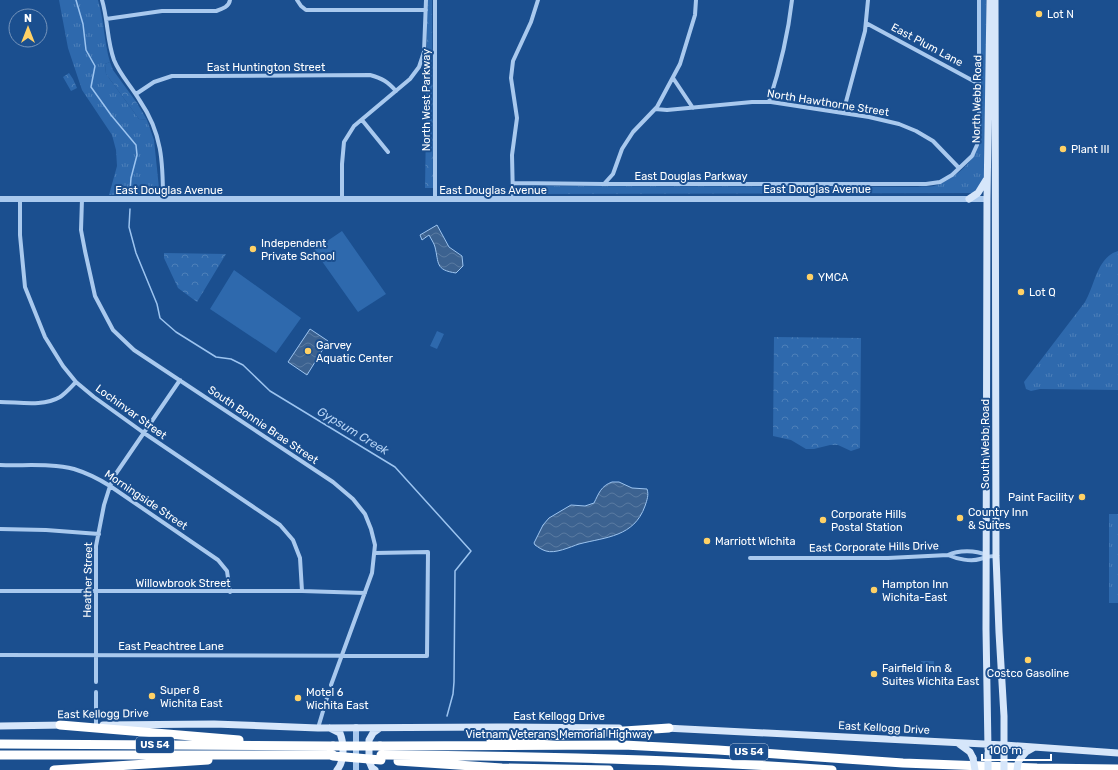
<svg xmlns="http://www.w3.org/2000/svg" width="1118" height="770" font-family="Rubik,sans-serif">
<defs>
<pattern id="grass-tufts" width="24" height="20" patternUnits="userSpaceOnUse"><rect width="24" height="20" fill="#2e69ad"/><path d="M3 7l-1-3M5 7V3M7 7l1-3M15 17l-1-3M17 17v-4M19 17l1-3" fill="none" stroke="#4d80b9"/></pattern>
<pattern id="forest-crowns" width="20" height="18" patternUnits="userSpaceOnUse"><rect width="20" height="18" fill="#2e69ad"/><path d="M2 6a3 3 0 1 1 6 0M12 15a3 3 0 1 1 6 0" fill="none" stroke="#4d80b9"/></pattern>
<pattern id="water-waves" width="16" height="10" patternUnits="userSpaceOnUse"><rect width="16" height="10" fill="#3c6290"/><path d="M0 5q4-4 8 0t8 0" fill="none" stroke="#597aa1"/></pattern>
</defs>
<rect width="100%" height="100%" fill="#1b4f8f"/>
<!-- grass -->
<path fill="url(#grass-tufts)" d="M59,0H98C104,20 104,41 110,62L105,64L106,74L139,119L147,120L154,140L159,188L158,194L154,195H109L117,166L116,150L112,135L82,90L68,48Z
M980,0H986V90L984,178L982,184L973,193L521,194L518,193V187L526,186L918,187C923,186 929,187 934,186C953,180 972,164 979,145C981,139 981,132 981,126Z
M1118,251V390L1040,389L1031,391L1026,389L1024,382L1085,302C1095,285 1097,257 1118,251Z
M1109,514H1118V603H1109Z"/>
<!-- forest -->
<path fill="url(#forest-crowns)" d="M427,0H432L433,188H425L427,64H423L427,51Z
M110,62L113,70L137,103L147,120L139,119L106,74L105,64Z
M69,73L73,79L77,88L71,91L63,77Z
M164,253L226,254L197,302L178,288L164,258Z
M774,337L861,338L860,448L851,451L838,445H830L814,449H806L791,440L773,436Z"/>
<!-- garden -->
<path fill="#2e69ad" d="M342,231L386,294L358,312L314,250Z
M234,270L301,318L276,353L210,309Z
M437,331L444,334L437,349L430,346Z
M921,661H934V667H921Z"/>
<!-- water -->
<path fill="url(#water-waves)" stroke="#9cc4f0" d="M437,225L449,247L462,256L463,266L456,273C435,270 439,263 435,247C434,243 431,239 429,235L422,240L420,235Z
M310,329L328,341L307,375L288,362Z
M612,482H619L632,488L647,489C649,495 647,500 645,506C634,537 606,537 579,544C570,547 555,554 546,551C542,550 538,547 535,545L534,543L543,525L549,518L571,505L585,506L594,503C599,493 601,486 612,482Z"/>
<g fill="none" stroke-linecap="round" stroke-linejoin="round">
<!-- stream -->
<path stroke="#9cc4f0" stroke-width="1.5" d="M76,0L83,24L86,50L95,66L91,87L111,115L136,145L137,155L131,178L130,191
M130,209L129,227L136,253L157,304L160,318L176,332L216,357L231,359L243,365L270,391L395,467L471,551L455,571L454,682L453,694L447,716"/>
<!-- minor -->
<path stroke="#a9c9ee" stroke-width="4" d="M102,0C108,20 107,41 114,60C120,75 132,87 140,101C162,133 163,162 163,200
M297,0L301,6L306,10H426
M106,19L162,11H216C222,9 229,7 230,0
M866,23L979,84
M673,78L693,108
M136,94L154,82L172,76H198L370,75C382,78 388,82 396,91
M769,102C780,68 788,35 792,0
M655,109L667,110L752,102H771L869,117L899,124L916,131L933,141L959,168
M843,113L865,31L868,0
M362,120L388,152
M513,183L604,184H926L940,182L952,175L972,156L977,145L979,129V0
M604,184L613,174L622,149L633,132L657,107L680,64L695,15L696,0
M20,199V235L25,287L45,337L63,366L76,382L94,397L144,433L280,525L293,540L300,558L302,591
M82,199L81,230L85,251L95,296L113,330L134,350L333,482L353,499L365,514L371,529L375,545L372,573L331,685
M513,199L512,155L517,118L511,78L513,61L531,22L538,0
M342,200V164L344,142L354,126L410,79L419,67L424,52L426,0
M435,200V0
M0,402C19,402 43,407 60,397C66,393 71,387 76,382
M0,465C23,466 52,463 74,469C87,473 99,479 110,486L218,560L227,571L230,592
M0,529L46,530L99,534
M948,555C958,550 976,550 986,555
M750,558H888L948,555C957,559 971,562 980,559C988,557 987,556 996,556
M0,591H302L365,593
M0,655L427,656L428,552L375,553
M96,682V546L104,505L110,486L115,475L180,380
M96,725V692
M318,728L329,691"/>
<!-- tertiary -->
<path stroke="#a9c9ee" stroke-width="6" d="M0,199H987
M356,727V770"/>
<!-- secondary -->
<path stroke="#d6e6fa" stroke-width="7" d="M995,0L996,556L999,632L1004,716V750
M969,199L978,193L986,180
M103,725L214,724L318,728L498,727L619,728
M0,726L65,725
M330,728L340,733C344,743 345,761 337,770
M665,728L1004,745L1118,753
M959,744L970,752L973,758
M988,749L986,629L987,199L990,0
M1020,759L1026,752L1033,748
M375,770L372,768L369,761V740L373,733L380,728"/>
<!-- motorway -->
<path stroke="#fff" stroke-width="9" d="M60,725L239,740
M491,740L669,728
M0,744L333,746
M380,746L624,745L718,750L903,763L1037,768L1118,769
M0,755H333
M381,755C531,756 682,759 832,770
M398,761L502,768L609,770
M54,770L208,760"/>
<!-- secondary-bridge -->
<path stroke="#d6e6fa" stroke-width="7" d="M1004,752V770
M973,758L975,770
M988,770V753
M1017,770L1018,763L1020,759"/>
<!-- motorway-bridge -->
<path stroke="#fff" stroke-width="9" d="M333,746H380
M333,756L381,760"/>
</g>
<!-- markers -->
<g fill="#ffd166" stroke="#1b4f8f" stroke-width="1.5">
<circle cx="1039" cy="14" r="4"/>
<circle cx="1063" cy="149" r="4"/>
<circle cx="253" cy="249" r="4"/>
<circle cx="810" cy="277" r="4"/>
<circle cx="1021" cy="292" r="4"/>
<circle cx="308" cy="351" r="4"/>
<circle cx="1082" cy="497" r="4"/>
<circle cx="960" cy="518" r="4"/>
<circle cx="823" cy="520" r="4"/>
<circle cx="707" cy="541" r="4"/>
<circle cx="874" cy="590" r="4"/>
<circle cx="1028" cy="660" r="4"/>
<circle cx="874" cy="674" r="4"/>
<circle cx="152" cy="696" r="4"/>
<circle cx="298" cy="698" r="4"/>
</g>
<g text-anchor="middle" dominant-baseline="central" stroke-width="4" stroke-linejoin="round" paint-order="stroke">
<!-- shield labels -->
<g fill="#1b4f8f" stroke="#bbcadd" stroke-width="1">
<rect x="136" y="737" width="38" height="16" rx="3"/>
<rect x="730" y="744" width="38" height="16" rx="3"/>
</g>
<g font-size="10" font-weight="bold" fill="#fff">
<text x="155" y="745">US 54</text>
<text x="749" y="752">US 54</text>
</g>
<!-- poi labels -->
<g font-size="11" fill="#fff" stroke="#1b4f8f" text-anchor="start">
<text x="1047" y="14">Lot N</text>
<text x="1071" y="149">Plant III</text>
<text x="261" y="243">Independent<tspan x="261" dy="13">Private School</tspan></text>
<text x="818" y="277">YMCA</text>
<text x="1029" y="292">Lot Q</text>
<text x="316" y="345">Garvey<tspan x="316" dy="13">Aquatic Center</tspan></text>
<text x="1074" y="497" text-anchor="end">Paint Facility</text>
<text x="968" y="512">Country Inn<tspan x="968" dy="13">&amp; Suites</tspan></text>
<text x="831" y="514">Corporate Hills<tspan x="831" dy="13">Postal Station</tspan></text>
<text x="715" y="541">Marriott Wichita</text>
<text x="882" y="584">Hampton Inn<tspan x="882" dy="13">Wichita-East</tspan></text>
<text x="882" y="668">Fairfield Inn &amp;<tspan x="882" dy="13">Suites Wichita East</tspan></text>
<text x="1028" y="673" text-anchor="middle">Costco Gasoline</text>
<text x="160" y="690">Super 8<tspan x="160" dy="13">Wichita East</tspan></text>
<text x="306" y="692">Motel 6<tspan x="306" dy="13">Wichita East</tspan></text>
</g>
<!-- street labels -->
<g font-size="11" fill="#fff" stroke="#1b4f8f">
<text transform="translate(927 45) rotate(28)">East Plum Lane</text>
<text x="266" y="67">East Huntington Street</text>
<text transform="translate(977 99) rotate(-89)">North Webb Road</text>
<text transform="translate(426 100) rotate(-90)">North West Parkway</text>
<text transform="translate(828 103) rotate(9)">North Hawthorne Street</text>
<text x="691" y="176">East Douglas Parkway</text>
<text x="817" y="189">East Douglas Avenue</text>
<text x="169" y="190">East Douglas Avenue</text>
<text x="493" y="190">East Douglas Avenue</text>
<text transform="translate(131 412) rotate(36)">Lochinvar Street</text>
<text transform="translate(263 425) rotate(34)">South Bonnie Brae Street</text>
<text transform="translate(985 444) rotate(-90)">South Webb Road</text>
<text transform="translate(146 500) rotate(34)">Morningside Street</text>
<text transform="translate(874 547) rotate(-1)">East Corporate Hills Drive</text>
<text transform="translate(88 580) rotate(-89)">Heather Street</text>
<text x="183" y="583">Willowbrook Street</text>
<text x="171" y="646">East Peachtree Lane</text>
<text transform="translate(103 714) rotate(-1)">East Kellogg Drive</text>
<text x="559" y="716">East Kellogg Drive</text>
<text transform="translate(884 728) rotate(3)">East Kellogg Drive</text>
<text x="559" y="734">Vietnam Veterans Memorial Highway</text>
</g>
<!-- water labels -->
<g font-size="12" font-style="italic" fill="#b5d3f5" stroke="#1b4f8f">
<text transform="translate(353 431) rotate(31)">Gypsum Creek</text>
</g>
</g>
<!-- north arrow -->
<g transform="translate(28 28)"><circle r="19" fill="#1b4f8f" stroke="#7695bc"/>
<path d="M0-3L7 15L0 10L-7 15Z" fill="#ffd166"/>
<text y="-6" font-size="11" font-weight="bold" text-anchor="middle" fill="#ffffff">N</text>
</g>
<!-- scale -->
<path d="M982 754v6h69v-6" fill="none" stroke="#ffffff" stroke-width="2"/>
<text x="988" y="754" font-size="12" fill="#ffffff" stroke="#1b4f8f" stroke-width="3" paint-order="stroke">100 m</text>
</svg>
